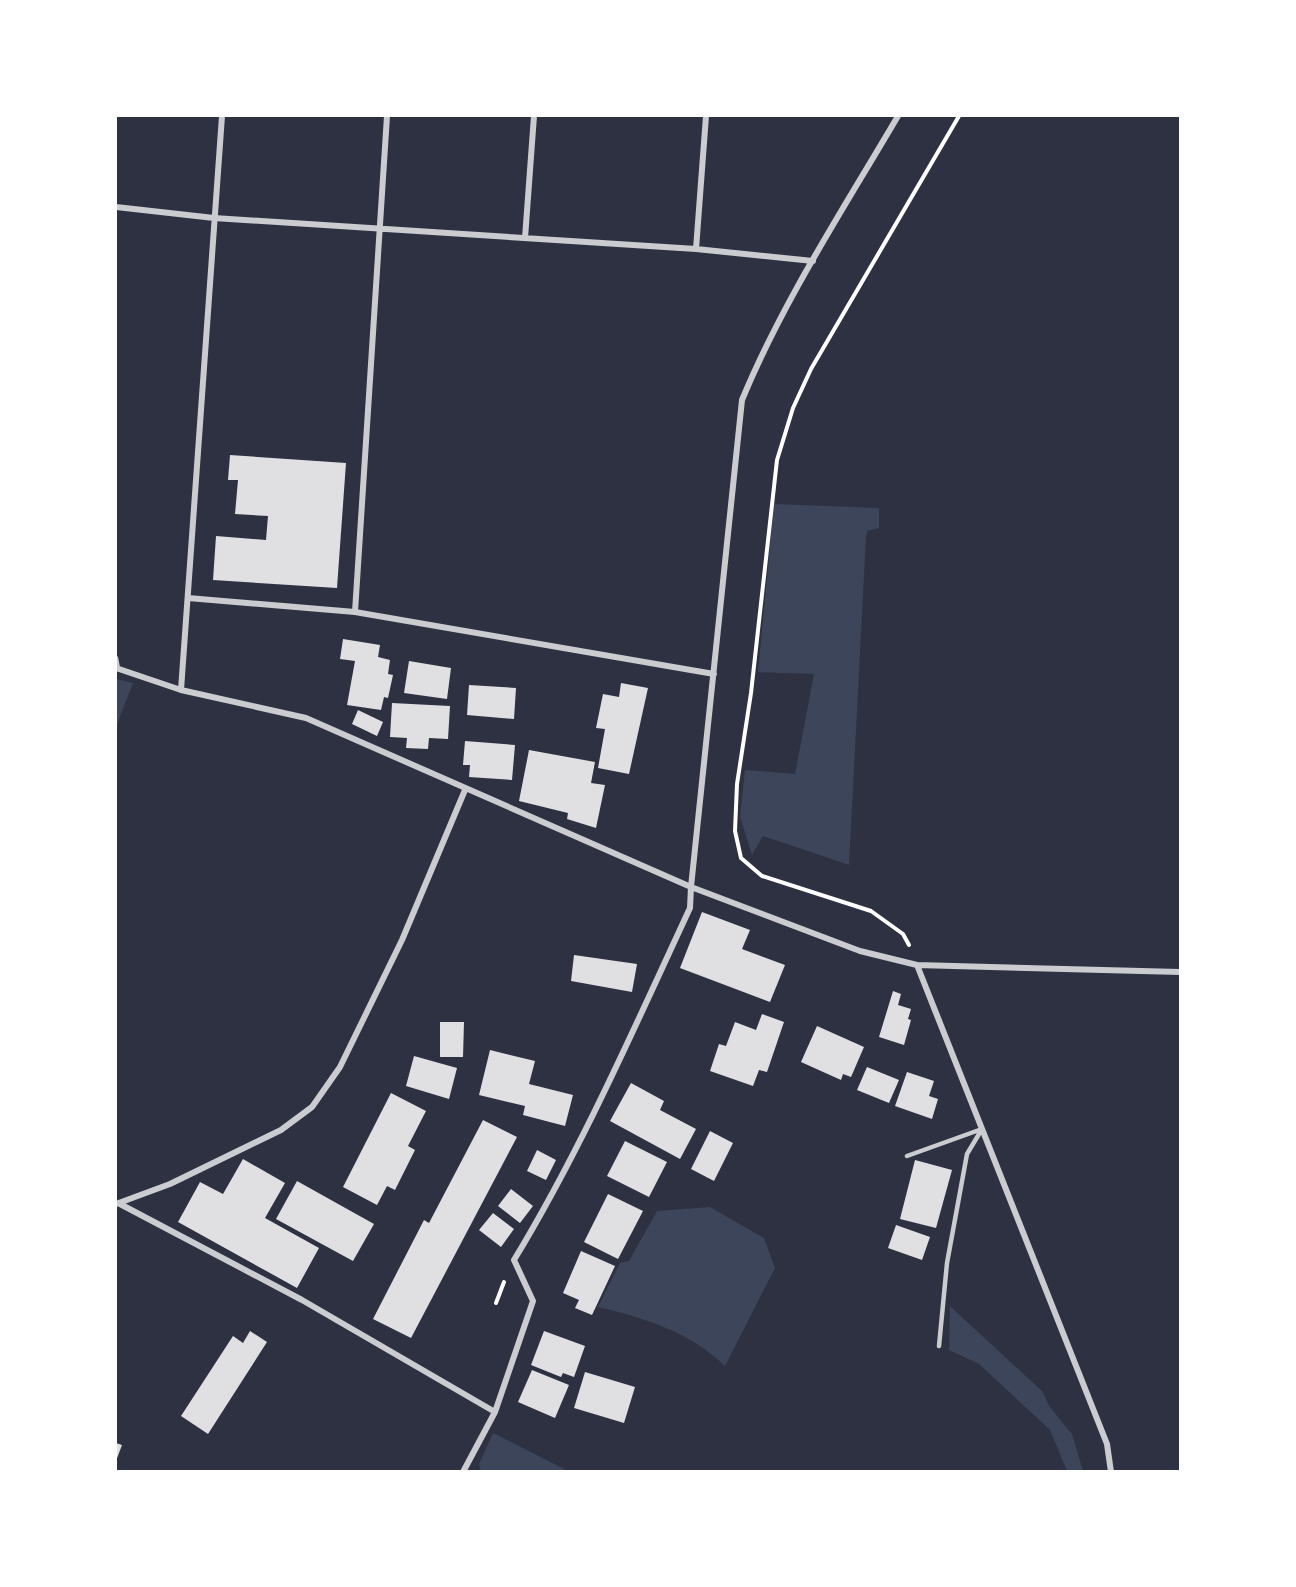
<svg xmlns="http://www.w3.org/2000/svg" width="1296" height="1587" font-family="'Fira Sans',sans-serif">
<rect width="100%" height="100%" fill="#2d3142"/>
<!-- green -->
<path fill="#3c4559" d="M774,504L879,508V528L867,531L866,537L849,865L763,836L752,855L740,817L745,770L795,774L814,674L758,672Z
M116,679L133,683L116,727Z
M710,1207L764,1238L775,1268L725,1366C690,1332 645,1318 598,1307L620,1263L629,1261L657,1211Z
M950,1306L1043,1392L1049,1406L1072,1434L1083,1471H1067L1050,1430L979,1364L949,1350Z
M493,1433L568,1471H481L479,1464Z"/>
<!-- building -->
<path fill="#e0e0e3" d="M230,455L346,463L337,588L213,580L216,536L266,540L268,516L235,514L238,480H228Z
M343,639L380,645L378,657L390,660L388,674L393,675L388,698L384,697L381,710L347,705L355,661L340,659Z
M409,661L451,668L447,699L404,693Z
M621,683L648,688L629,774L598,768L605,729L596,728L603,694L619,697Z
M469,685L516,688L514,719L467,715Z
M392,703L450,706L448,739L429,738L428,749L406,748L407,738L390,737Z
M358,710L383,722L377,736L352,724Z
M465,741L515,745L512,780L469,777L470,765H463Z
M529,750L595,762L591,783L605,785L596,828L567,819L568,813L519,801Z
M702,912L750,930L742,949L785,965L770,1002L680,968Z
M574,955L637,964L632,992L571,981Z
M893,991L901,994L898,1005L911,1009L908,1019L911,1020L904,1045L879,1037Z
M762,1014L784,1022L767,1072L759,1070L753,1086L710,1071L719,1044L726,1046L735,1022L756,1030Z
M440,1022H464L463,1057H440Z
M817,1026L864,1047L851,1077L843,1074L841,1080L801,1062Z
M490,1050L535,1061L529,1084L573,1095L565,1126L523,1115L525,1106L479,1095Z
M414,1056L457,1068L449,1099L406,1086Z
M867,1067L899,1080L889,1103L857,1090Z
M907,1072L934,1081L929,1096L938,1099L932,1119L895,1106Z
M631,1083L664,1101L660,1110L696,1129L680,1159L610,1121Z
M391,1093L426,1111L408,1146L415,1150L395,1190L387,1186L377,1205L343,1187Z
M483,1120L517,1137L411,1338L373,1319L424,1220L429,1223Z
M710,1131L733,1143L714,1181L691,1169Z
M625,1141L667,1162L649,1197L607,1176Z
M537,1150L556,1160L546,1180L527,1171Z
M243,1159L285,1183L265,1218L319,1248L297,1288L178,1222L200,1182L223,1194Z
M915,1160L952,1170L936,1228L900,1219Z
M297,1181L374,1224L353,1261L276,1219Z
M511,1189L533,1206L520,1223L498,1206Z
M608,1194L643,1211L618,1259L584,1242Z
M493,1213L514,1229L501,1247L479,1230Z
M896,1225L930,1237L922,1260L888,1248Z
M581,1251L615,1266L592,1315L575,1308L579,1300L563,1293Z
M250,1331L267,1342L208,1434L181,1416L233,1336L243,1343Z
M544,1331L585,1346L574,1377L563,1373L561,1377L531,1365Z
M532,1370L569,1385L555,1418L518,1402Z
M585,1372L635,1387L624,1423L574,1408Z
M116,1443L122,1445L116,1461Z"/>
<g fill="none" stroke-linecap="round" stroke-linejoin="round">
<!-- path -->
<path stroke="#fff" stroke-width="4" d="M909,945L903,934L871,911L762,876L741,858L735,831L737,784L751,693L777,460L793,408L811,369L959,116
M496,1303L504,1282"/>
<!-- service -->
<path stroke="#caccd0" stroke-width="4.5" d="M116,658L118,669
M907,1156L982,1129
M939,1346L947,1263L967,1154L982,1129"/>
<!-- minor -->
<path stroke="#caccd0" stroke-width="6" d="M116,207L214,218L696,249L813,261
M525,238L534,116
M696,249L706,116
M188,598L355,612L714,674
M355,612L387,116
M116,668L181,690L306,718L691,887L742,400C783,301 844,208 898,116
M181,690L222,116
M917,965L1107,1444L1111,1472
M116,1204L170,1184L281,1130L312,1107L340,1067L402,940L465,790
M120,1204L302,1300L495,1412L463,1472
M495,1412L533,1301L514,1260C582,1148 635,1026 690,908L691,887L860,951L917,965L1180,972"/>
</g>
<!-- border -->
<rect width="1296" height="1587" fill="none" stroke="#ffffff" stroke-width="234"/>
</svg>
